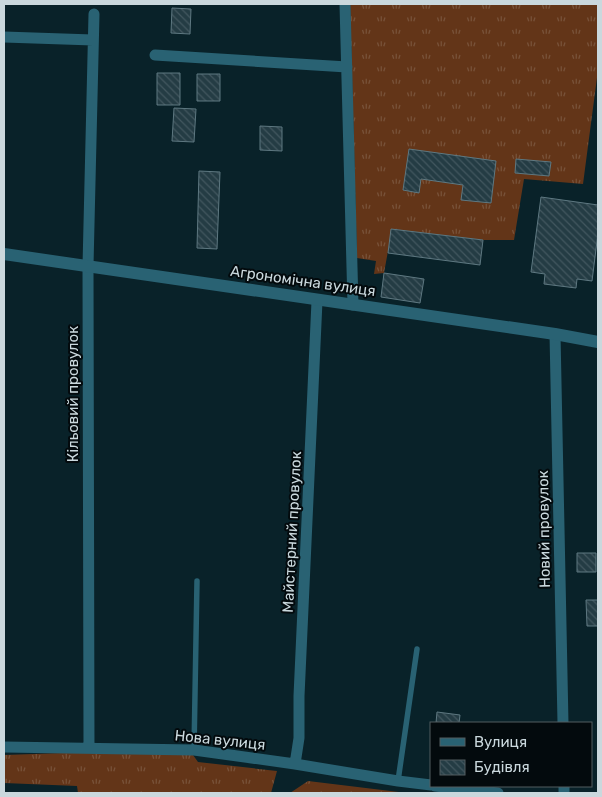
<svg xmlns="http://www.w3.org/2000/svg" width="602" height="797" font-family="Rubik,sans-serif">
<defs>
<pattern id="grass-tufts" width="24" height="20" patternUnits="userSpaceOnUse" patternTransform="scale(1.25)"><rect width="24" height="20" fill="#633518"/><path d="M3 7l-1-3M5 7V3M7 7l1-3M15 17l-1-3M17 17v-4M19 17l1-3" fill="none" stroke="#785239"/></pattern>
<pattern id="building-back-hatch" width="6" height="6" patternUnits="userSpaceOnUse" patternTransform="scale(1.25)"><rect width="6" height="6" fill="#243c44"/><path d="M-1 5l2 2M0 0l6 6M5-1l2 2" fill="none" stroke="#42575f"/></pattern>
</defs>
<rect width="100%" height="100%" fill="#092229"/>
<!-- grass -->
<path fill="url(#grass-tufts)" d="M350,4H598V70L583,184L524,179L514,240H483L392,229L384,273L374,274L376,261L357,258Z
M92,752L193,755L198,762L277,771L271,793H78L77,786L4,783V755Z
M308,781L407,793H290Z"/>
<!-- building -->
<path fill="url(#building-back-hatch)" stroke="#5e7881" d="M172,8L191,9L190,34L171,33Z
M157,73H180V105H157Z
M197,74H220V101H197Z
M174,108L196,109L194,142L172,141Z
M260,126L282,127V151L260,150Z
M409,149L496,161L491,203L461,200L463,185L421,179L419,193L403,190Z
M516,159L551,162L549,176L515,173Z
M199,171L220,172L217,249L197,248Z
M541,197L598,205V233L592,281L577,279L576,288L544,284L545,274L531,272Z
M391,229L483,240L480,265L388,253Z
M384,273L424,279L420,303L381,297Z
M577,553H596V572H577Z
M586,600H598V626H587Z
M437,712L460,715L459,723H436Z"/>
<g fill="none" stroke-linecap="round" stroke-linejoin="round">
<!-- service -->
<path stroke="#296273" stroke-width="5.5" d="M194,750L197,581
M398,781L417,649"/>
<!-- minor -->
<path stroke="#296273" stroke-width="11" d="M345,4L353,305
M4,37L93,40
M155,55L347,67
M555,334L563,723
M4,747L194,750L295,764L398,781L431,785
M89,748L88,266L94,14
M295,764L299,738V696L317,301
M435,786L498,793
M564,786V793"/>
<!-- tertiary -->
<path stroke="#296273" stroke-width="12" d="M4,254L555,334L598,342"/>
</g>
<g text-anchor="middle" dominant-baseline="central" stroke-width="4" stroke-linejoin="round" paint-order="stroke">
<!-- street labels -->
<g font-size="15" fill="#cad8dd" stroke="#030a0d">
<text transform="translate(303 281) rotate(8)">Агрономічна вулиця</text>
<text transform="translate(73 394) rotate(-90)">Кільовий провулок</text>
<text transform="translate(544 529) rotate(-91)">Новий провулок</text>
<text transform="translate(292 532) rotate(-87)">Майстерний провулок</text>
<text transform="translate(220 740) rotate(6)">Нова вулиця</text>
</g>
</g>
<!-- border -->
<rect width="602" height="797" fill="none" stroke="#cad8dd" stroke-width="10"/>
<!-- legend -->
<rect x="430" y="722" width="162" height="65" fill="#030a0d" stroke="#535c60"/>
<rect x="440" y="738" width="25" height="8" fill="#296273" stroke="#535c60"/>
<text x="474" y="747" font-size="15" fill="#cad8dd">Вулиця</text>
<rect x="440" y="760" width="25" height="15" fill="url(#building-back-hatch)" stroke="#535c60"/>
<text x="474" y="772" font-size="15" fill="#cad8dd">Будівля</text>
</svg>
